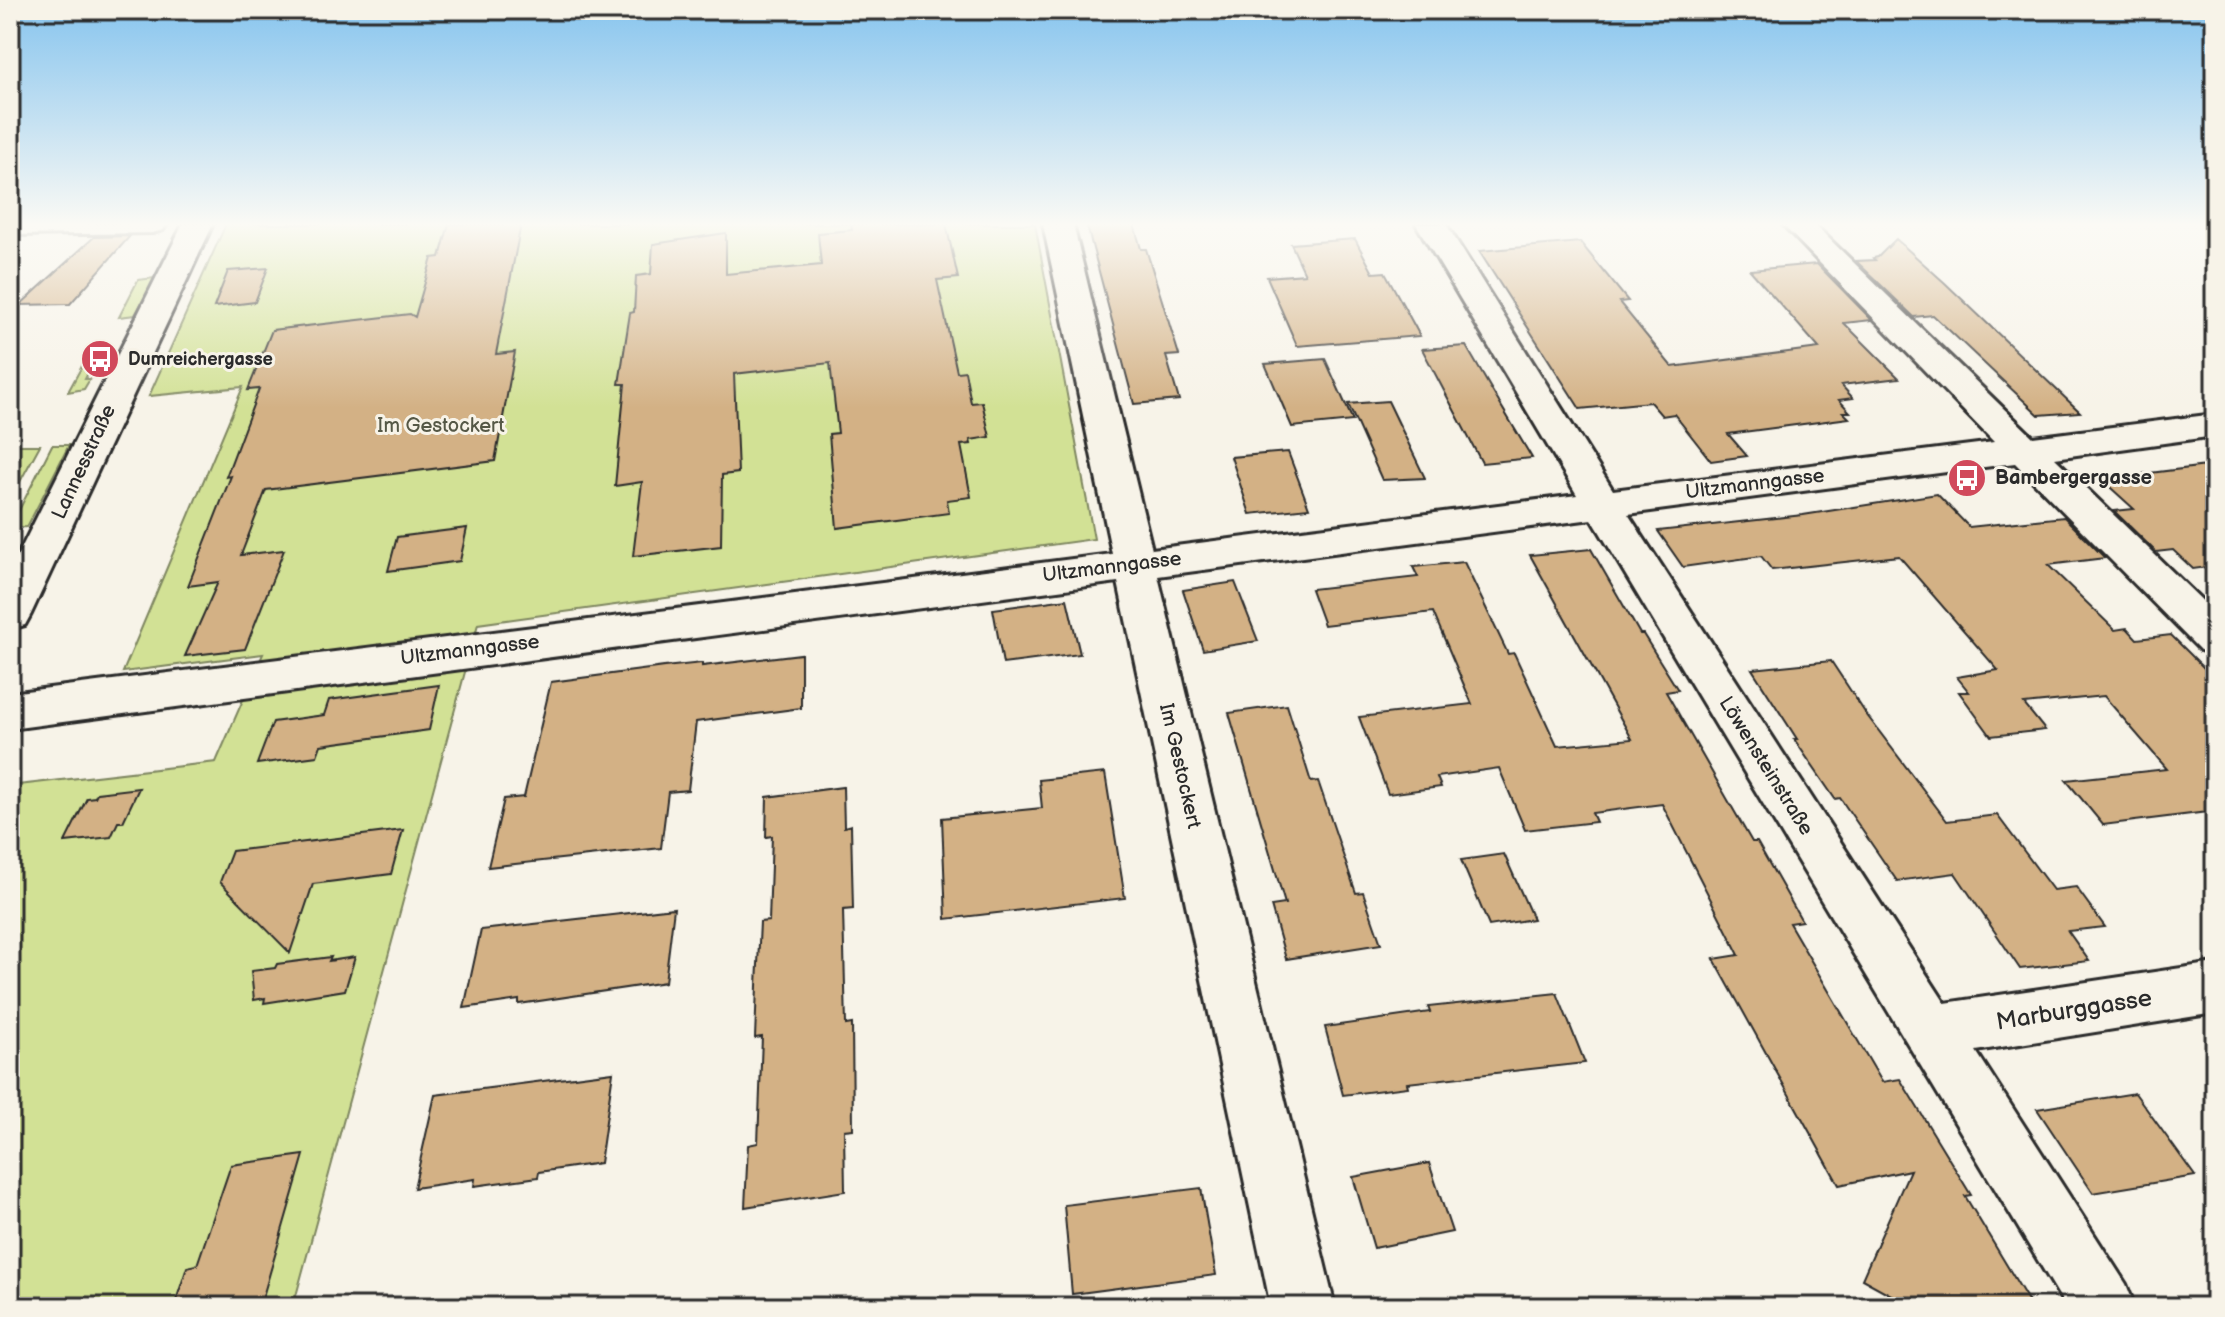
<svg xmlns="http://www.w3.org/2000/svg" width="2225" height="1317" font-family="'Balsamiq Sans',sans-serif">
<rect width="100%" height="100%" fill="#f7f3e8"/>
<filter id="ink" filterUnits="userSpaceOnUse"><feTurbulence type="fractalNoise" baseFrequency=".0125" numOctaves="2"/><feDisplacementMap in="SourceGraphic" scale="16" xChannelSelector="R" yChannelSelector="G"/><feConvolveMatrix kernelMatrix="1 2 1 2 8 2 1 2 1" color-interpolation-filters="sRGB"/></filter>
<g filter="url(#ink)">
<!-- green -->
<path fill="#d2e195" stroke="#7e8660" stroke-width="2" d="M226,224H1035L1094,539L478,624L293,1307H10V786L216,762L263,654L123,672L243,387L149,396Z
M155,278L135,315L119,317L138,280Z
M108,343L95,368L90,369L85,379H90L84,389L68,392L94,344Z
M10,445H40L10,500Z
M52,445H69L27,527L10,528Z"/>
<!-- building -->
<path fill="#d3b185" stroke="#2b2b2b" stroke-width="2" d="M449,224H521L496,354L515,352L495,461L266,490L241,555L284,550L245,649L185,656L218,582L188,586L231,476L226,477L259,389L248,390L272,330L410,314L415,317L432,258L440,257Z
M851,224H946L958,278L937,280L957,372L965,371L971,403L982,402L990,437L970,440L971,444L961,445L971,497L947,500L949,513L837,528L829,434L838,433L830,363L734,374L738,473L722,475L721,546L633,556L642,482L615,486L625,384H619L630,313L634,312L636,276L651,274L653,244L726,233V274L821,265L818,233L852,230Z
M1134,224L1141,249H1146L1179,355L1166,356L1179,400L1134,404L1087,226Z
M130,236L70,304L20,305L94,237Z
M1355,239L1373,273L1385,272L1420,336L1297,346L1267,277L1305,274L1291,244Z
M1896,239L1945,283L2080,412L2039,415L1933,315L1914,317L1856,261L1875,260L1873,258L1878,257Z
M1580,242L1628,301L1619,302L1672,367L1819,348L1750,270L1817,264L1872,320L1844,323L1899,378L1841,385L1853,398L1839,400L1850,412H1843L1849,418L1728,434L1747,456L1711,461L1674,414L1662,416L1650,402L1580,409L1479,251Z
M268,268L255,302L214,307L228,271Z
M1466,346L1494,394L1532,458L1482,463L1422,349Z
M1325,359L1353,421L1292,427L1265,364Z
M1388,401L1425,478L1382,480L1348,404Z
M1288,452L1309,508L1250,514L1231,457Z
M2215,465V566L2193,569L2173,550L2156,552L2114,511L2134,509L2101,479Z
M1937,494L1969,527L2064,517L2105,558L2048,565L2115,630L2127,628L2137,639L2171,635L2215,679V811L2103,825L2066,780L2167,769L2104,696L2024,704L2045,730L1991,736L1959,692H1969L1957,677L1998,670L1899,556L1772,570L1761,556L1683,567L1658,531L1803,515Z
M467,528L460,561L388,571L397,537Z
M1591,549L1640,634H1643L1678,690L1666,692L1752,842H1757L1802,921L1789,923L1882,1082L1900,1079L1971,1195L1965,1196L2032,1307H1913L1862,1279L1910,1170L1839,1185L1714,959L1739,955L1662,804L1592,813L1596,822L1525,830L1499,768L1437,777L1441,787L1388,794L1359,717L1472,704L1433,612L1324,625L1311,589L1418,577L1413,567L1464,562L1508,654L1514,653L1557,746L1632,739L1530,555Z
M1235,582L1258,641L1203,650L1183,590Z
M1067,599L1080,654L1003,664L993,609Z
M801,654V708L696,722L688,790L668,792L661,848L488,867L504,799L524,797L551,682L664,667L702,663V666Z
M1831,661L1866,714L1947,821L1997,815L2053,890L2076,887L2105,927L2068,931L2089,961L2020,969L1955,873L1897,881L1840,798L1835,799L1794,739H1797L1752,669Z
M439,685L429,730L321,745L317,756L257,764L273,722L324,715L329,700Z
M1287,705L1311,782L1318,781L1356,893L1363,892L1381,944L1286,959L1271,906L1285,904L1229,713Z
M1105,773L1125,898L946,919L942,818L1042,808L1039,780Z
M843,787L844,827L851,825L853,909L843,910L846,1025L852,1024L853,1129L844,1130L845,1191L745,1207L748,1145L758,1143L762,1037L755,1038L757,986L760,922L769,921L772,836L766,837L767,797Z
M139,788L123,822H118L111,837L65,842L87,798L95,797L97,793Z
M403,830L391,874L313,884L290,953L220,882L232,851Z
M1504,854L1533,919L1489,926L1461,860Z
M674,908L665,982L519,1004V1000L464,1008L481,930Z
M331,957L329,961L355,957L345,990L264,1003L265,998L254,1000L251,971L275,968L277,964Z
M1557,993L1585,1063L1407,1083L1408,1087L1343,1095L1325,1027L1430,1012L1428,1007Z
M613,1072L600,1163L539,1172L538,1177L474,1186L475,1179L414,1188L435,1095Z
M2135,1093L2195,1176L2093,1193L2037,1109Z
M304,1155L260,1307H174L187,1267L197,1265L231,1165Z
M1429,1163L1452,1232L1374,1248L1353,1177Z
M1201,1188L1216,1275L1072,1294L1064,1205Z"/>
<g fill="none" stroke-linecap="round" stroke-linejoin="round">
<defs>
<path id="minor" d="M10,224H167L163,230L152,233L10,235Z
M183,224H213L31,614L25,625L10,629V571Z
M1043,224H1073L1152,549L1577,495L1416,224H1446L1613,490L1994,442L1782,224H1814L2033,437L2215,414V436L2055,458L2215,613V655L2200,650L2015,463L1628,514L1945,1003L2215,963V1013L1976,1051L2126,1284L2135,1307H2066L1592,519L1158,576L1335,1307H1271L1118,582L10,729V693L1112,554Z"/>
</defs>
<!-- minor casing -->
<use href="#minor" stroke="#2b2b2b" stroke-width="6"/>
<!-- minor -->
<use href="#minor" fill="#f7f3e8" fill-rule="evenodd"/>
</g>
</g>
<!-- sky -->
<linearGradient id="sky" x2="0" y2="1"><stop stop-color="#86c4ee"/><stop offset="0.55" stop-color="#fbfaf5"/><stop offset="1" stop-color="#fbfaf5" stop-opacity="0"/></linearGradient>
<rect width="2225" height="408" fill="url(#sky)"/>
<!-- icons -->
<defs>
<symbol id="bus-disc" viewBox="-11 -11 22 22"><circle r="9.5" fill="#d1495b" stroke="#f7f3e8"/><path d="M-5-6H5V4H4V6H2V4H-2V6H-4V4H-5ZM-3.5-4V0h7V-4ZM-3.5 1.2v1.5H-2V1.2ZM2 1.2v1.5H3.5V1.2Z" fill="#fff"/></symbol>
</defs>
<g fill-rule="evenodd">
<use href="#bus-disc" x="78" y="337" width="44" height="44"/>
<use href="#bus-disc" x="1945" y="456" width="44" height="44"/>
</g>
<g text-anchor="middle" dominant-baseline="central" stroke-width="6" stroke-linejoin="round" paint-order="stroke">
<!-- far-poi labels -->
<g font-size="18" font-weight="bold" fill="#2b2b2b" stroke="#f7f3e8" text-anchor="start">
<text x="128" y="359">Dumreichergasse</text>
</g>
<!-- park labels -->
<g font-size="20" fill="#555846" stroke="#f7f3e8">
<text x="441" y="426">Im Gestockert</text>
</g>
<!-- street labels -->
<g font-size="20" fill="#2b2b2b" stroke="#f7f3e8">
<text transform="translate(84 462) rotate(-65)">Lannesstraße</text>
<text transform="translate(1755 484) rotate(-7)">Ultzmanngasse</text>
<text transform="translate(1112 567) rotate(-7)">Ultzmanngasse</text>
<text transform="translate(470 650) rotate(-7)">Ultzmanngasse</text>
<text transform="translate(1180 766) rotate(77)">Im Gestockert</text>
<text transform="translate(1766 766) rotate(58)">Löwensteinstraße</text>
</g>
<!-- poi labels -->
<g font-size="20" font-weight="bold" fill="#2b2b2b" stroke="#f7f3e8" text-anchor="start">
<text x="1995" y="478">Bambergergasse</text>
</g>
<!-- near-street labels -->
<g font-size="24" fill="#2b2b2b" stroke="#f7f3e8">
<text transform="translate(2074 1010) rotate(-9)">Marburggasse</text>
</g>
</g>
<!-- margin -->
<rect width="2225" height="1317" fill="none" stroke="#f7f3e8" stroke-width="40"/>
<rect x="20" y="20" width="2185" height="1277" fill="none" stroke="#2b2b2b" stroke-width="3" filter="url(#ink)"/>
</svg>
